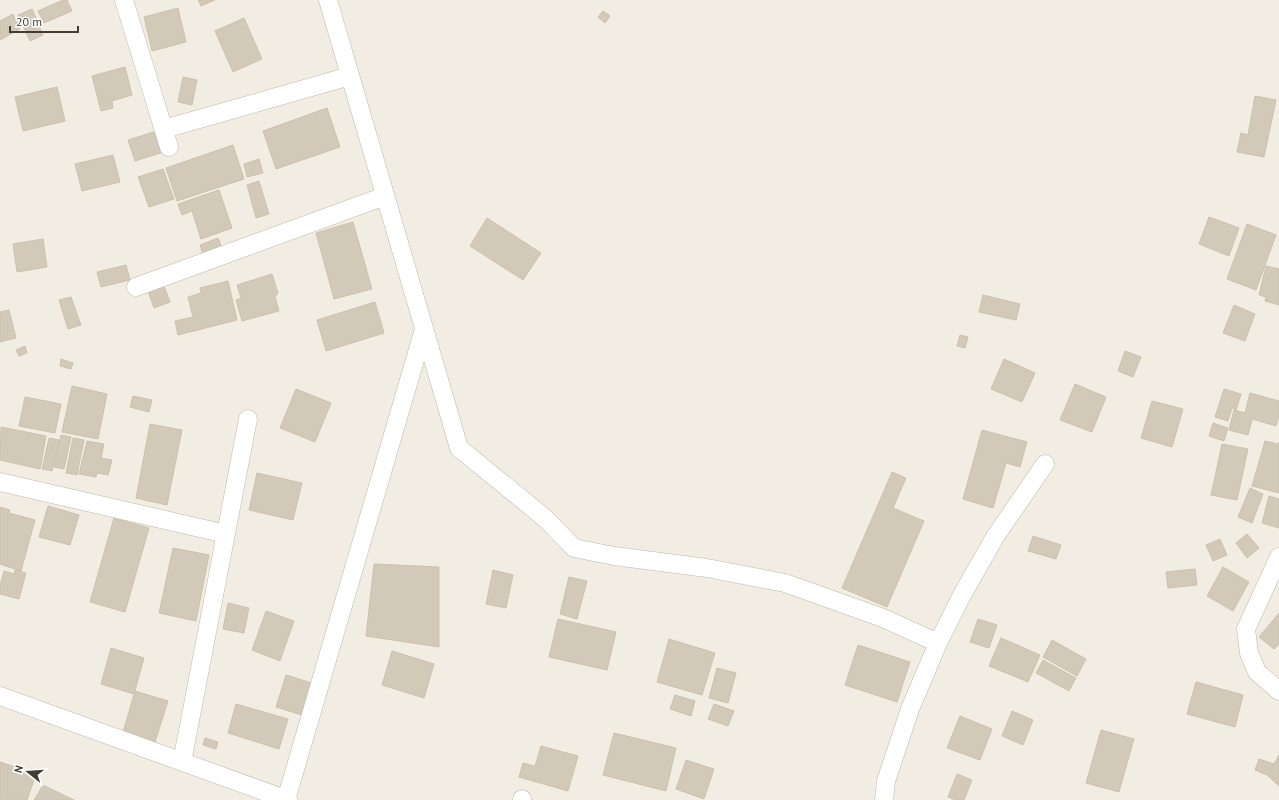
<svg xmlns="http://www.w3.org/2000/svg" width="1279" height="800" font-family="'PT Sans',sans-serif">
<rect width="100%" height="100%" fill="#f1ede3"/>
<!-- building -->
<path fill="#d2c9b9" stroke="#cdc1ac" d="M63,0H67L72,11L44,23L38,11Z
M198,0H215L201,6Z
M178,8L186,42L152,51L144,17Z
M32,9L43,35L30,41L18,15Z
M603,11L610,16L605,23L598,17Z
M13,14L20,29L0,40V21Z
M244,18L262,59L233,72L215,31Z
M125,67L132,95L112,101L113,108L101,111L92,76Z
M183,77L197,80L192,105L178,102Z
M57,87L65,121L23,131L15,97Z
M1255,96L1276,100L1264,157L1237,152L1241,133L1248,135Z
M327,108L340,147L276,169L263,131Z
M157,131L164,152L135,161L128,140Z
M233,145L244,179L177,201L166,168Z
M113,155L120,182L82,191L75,164Z
M259,159L263,173L247,177L244,164Z
M163,169L174,199L149,207L138,177Z
M259,181L269,214L256,218L247,185Z
M219,190L232,228L201,239L192,211L182,215L178,204Z
M1209,217L1239,228L1229,256L1199,244Z
M487,218L541,253L523,280L470,246Z
M353,222L372,289L334,299L316,233Z
M1247,224L1276,235L1256,290L1227,279Z
M218,238L223,251L204,258L200,245Z
M43,239L47,267L17,272L13,244Z
M126,265L130,280L101,287L97,272Z
M1266,266L1279,269V305L1265,301L1266,297L1259,295Z
M272,274L278,293L275,297L279,311L242,321L236,300L241,298L237,285Z
M228,281L237,320L178,335L175,321L193,317L188,297L201,293L200,288Z
M164,286L170,302L154,308L148,291Z
M983,295L1020,304L1016,320L979,312Z
M71,297L81,325L68,329L59,300Z
M375,302L384,333L326,351L317,320Z
M1234,305L1255,314L1245,341L1223,333Z
M9,310L16,338L0,342V312Z
M960,335L968,337L965,348L957,346Z
M25,346L27,353L19,356L16,350Z
M1125,351L1141,357L1133,377L1118,371Z
M61,359L73,363L71,369L60,366Z
M1004,359L1035,373L1022,402L991,389Z
M1075,384L1106,397L1092,432L1060,420Z
M72,386L107,394L98,439L62,432Z
M296,389L331,403L315,442L280,428Z
M1224,389L1241,394L1236,410L1232,408L1228,421L1215,417Z
M1250,393L1279,401V416L1276,426L1252,419L1248,435L1229,430L1234,410L1245,413Z
M133,396L152,400L149,412L130,407Z
M25,397L61,404L55,433L19,426Z
M1152,401L1183,409L1172,447L1141,438Z
M1213,423L1228,428L1224,441L1209,436Z
M150,424L182,430L167,505L136,498Z
M1,427L46,436L40,469L0,460Z
M982,430L1027,442L1020,467L1006,463L993,508L963,499Z
M61,435L71,437L64,469L54,467Z
M49,438L59,440L52,471L42,469Z
M73,438L84,440L77,475L66,473Z
M87,441L104,444L101,458L112,460L108,475L97,473L96,477L79,474Z
M1265,441L1278,444L1279,442V493L1252,486Z
M1222,444L1248,449L1237,500L1211,495Z
M892,472L906,478L893,508L924,521L887,607L842,588Z
M257,473L302,483L293,520L249,510Z
M1250,488L1263,494L1252,523L1238,517Z
M1269,496L1279,499V528L1262,523Z
M48,506L79,515L70,545L39,537Z
M0,507L10,510L9,513L35,520L21,571L0,564Z
M114,518L149,528L125,612L90,602Z
M1247,534L1259,548L1247,558L1236,543Z
M1033,536L1061,545L1056,559L1028,551Z
M1220,539L1227,555L1213,561L1206,545Z
M173,548L209,555L196,621L159,613Z
M374,564L439,567V647L366,636Z
M1223,567L1249,582L1233,611L1207,596Z
M1195,569L1197,585L1168,588L1166,572Z
M15,570L26,573L19,599L0,594V586L4,571L14,574Z
M493,570L513,575L506,608L486,604Z
M569,577L587,581L577,619L560,614Z
M228,603L249,608L244,633L223,629Z
M266,611L294,621L280,661L252,650Z
M1279,613V644L1274,649L1259,637Z
M558,619L616,632L607,670L549,657Z
M978,619L997,625L989,648L970,642Z
M1001,638L1040,655L1028,682L989,666Z
M669,639L715,653L702,695L657,682Z
M1052,640L1086,659L1077,676L1043,657Z
M858,645L910,662L897,702L845,685Z
M111,648L144,658L134,694L101,684Z
M392,651L434,664L424,698L382,685Z
M1043,660L1076,678L1069,691L1036,673Z
M717,668L736,673L728,703L709,698Z
M286,675L315,684L305,716L276,707Z
M1196,682L1243,695L1235,727L1187,714Z
M135,691L168,701L155,742L123,732Z
M675,695L695,701L691,716L670,709Z
M236,704L288,719L279,749L228,733Z
M714,704L734,711L728,726L708,719Z
M1012,711L1033,720L1023,745L1002,736Z
M960,716L992,729L980,760L947,748Z
M1101,730L1134,739L1119,792L1086,783Z
M614,733L676,748L666,791L603,775Z
M205,738L218,742L216,749L203,745Z
M541,746L578,756L568,791L519,777L523,763L535,766Z
M1279,755V786L1267,775L1255,770L1259,759L1274,764Z
M686,760L714,769L704,799L676,789Z
M0,762L36,774L27,800H0Z
M957,774L972,780L964,800H956L948,797Z
M43,785L74,800H34Z"/>
<g fill="none" stroke-linecap="round" stroke-linejoin="round">
<defs>
<path id="minor" d="M124,0L169,147
M328,0L459,448L546,519L574,548L614,556L707,568L785,583L883,618L938,643
M164,129L350,76
M136,287L385,196
M0,482L226,534
M1279,557L1246,629L1249,653L1257,672L1279,691
M0,696L288,800
M182,762L248,419
M286,800L424,329
M522,800V799
M884,800L886,781L910,709L938,643L962,595L995,537L1045,464"/>
</defs>
<!-- minor casing -->
<use href="#minor" stroke="#bfb8a9" stroke-width="19"/>
<!-- minor -->
<use href="#minor" stroke="#fff" stroke-width="18"/>
</g>
<!-- north arrow -->
<g transform="translate(28 772) rotate(287)" stroke="#ffffff" stroke-width="3" paint-order="stroke">
<path d="M0-3L7 15L0 10L-7 15Z" fill="#423d33"/>
<text y="-6" font-size="11" font-weight="bold" text-anchor="middle" fill="#423d33">N</text>
</g>
<!-- scale -->
<path d="M10 26v6h68v-6" fill="none" stroke="#423d33" stroke-width="2"/>
<text x="16" y="26" font-size="12" fill="#423d33" stroke="#ffffff" stroke-width="3" paint-order="stroke">20 m</text>
</svg>
